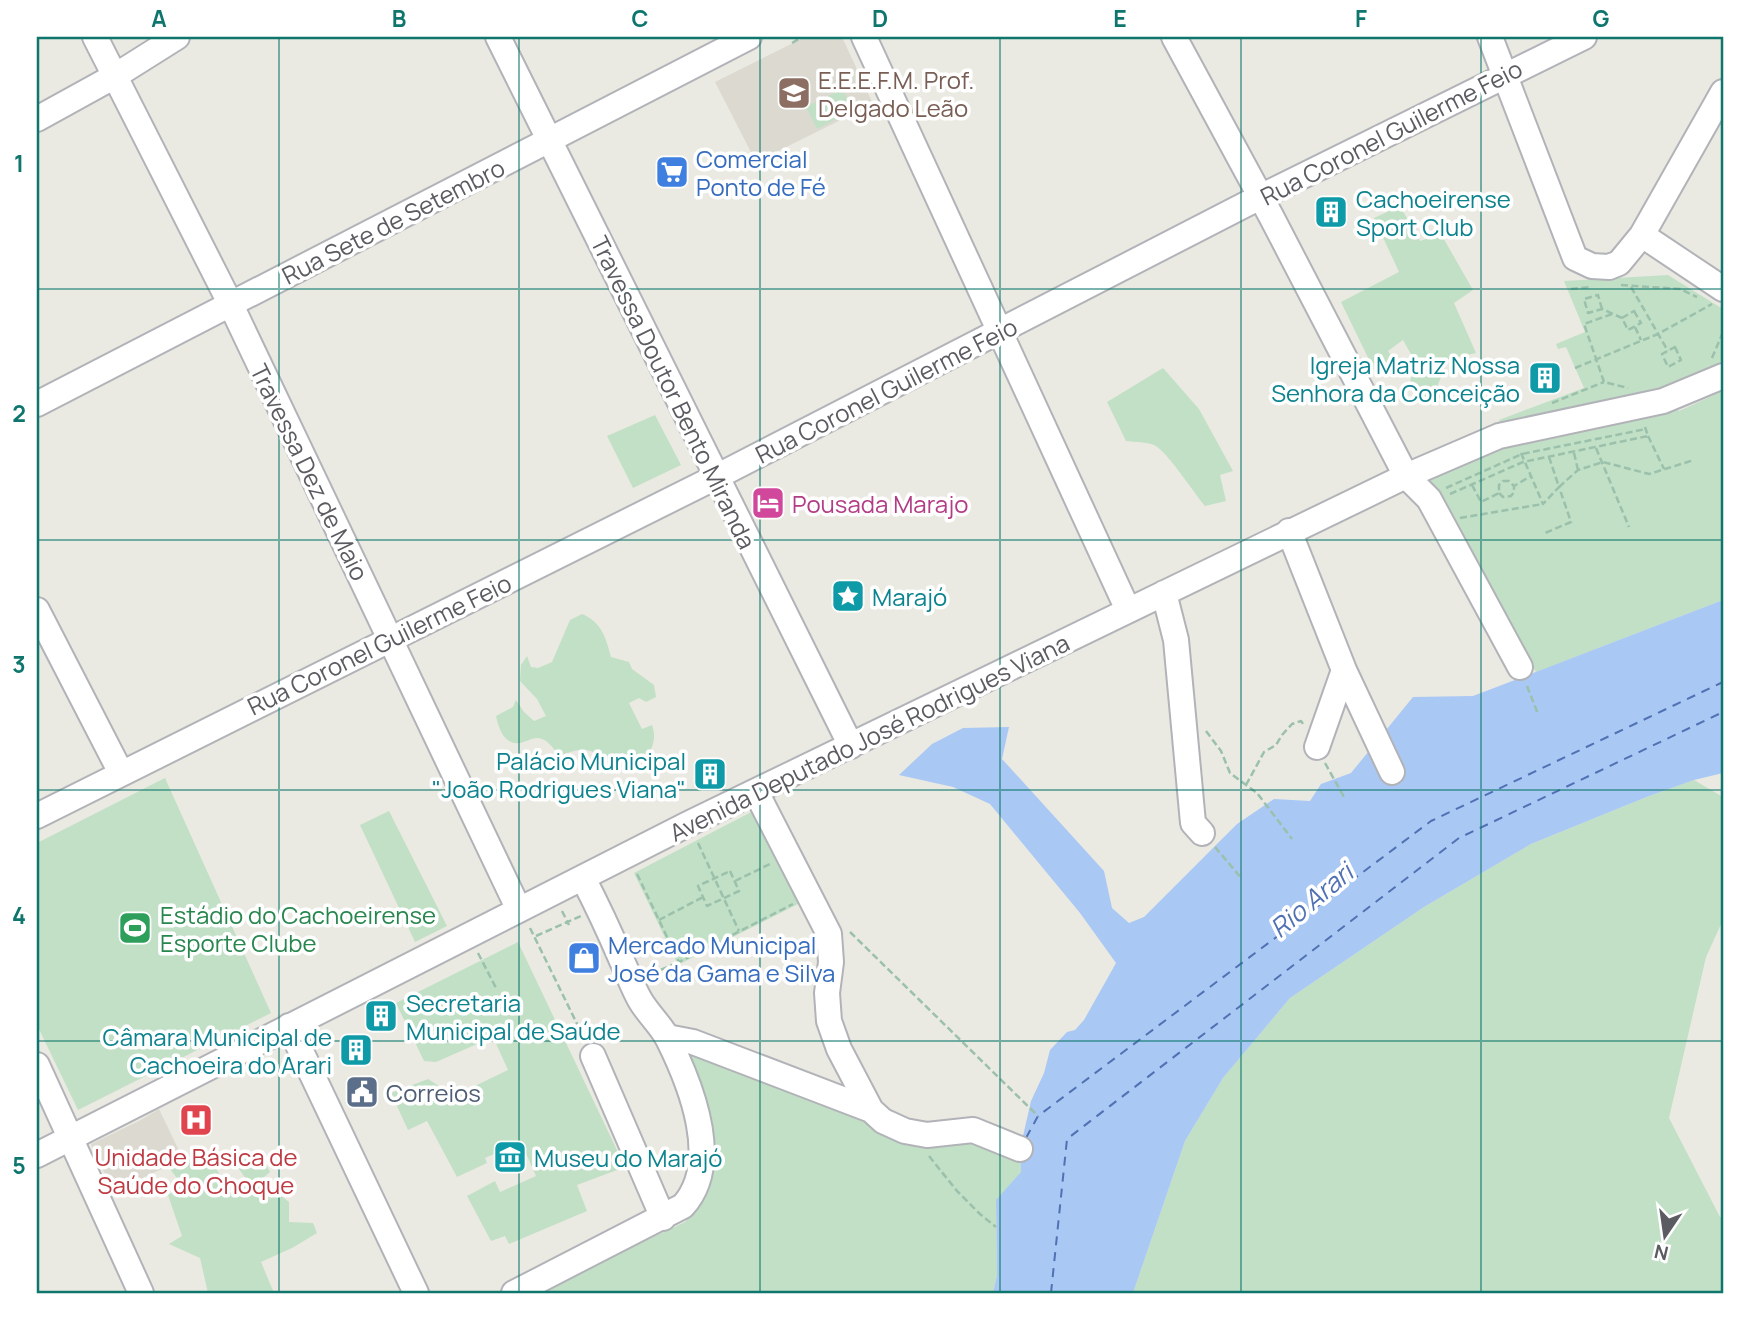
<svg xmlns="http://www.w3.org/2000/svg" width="1760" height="1330" font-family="Manrope,sans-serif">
<rect width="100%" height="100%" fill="#ebeae2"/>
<!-- education -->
<path fill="#dbd9d0" d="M805,37H842L873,104L756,162L715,82Z
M159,1109L183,1159L113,1192L91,1144L139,1121Z"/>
<!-- green -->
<path fill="#c1e0c6" d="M842,89L853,110L817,129L806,107Z
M1400,206L1420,241L1441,234L1473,290L1454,303L1476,353L1449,359L1438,384L1442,397L1423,403L1410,381L1416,363L1403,340L1388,351L1395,361L1376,374L1341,302L1399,272L1374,218Z
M1668,275L1723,309V357L1718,366L1656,395L1502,427L1499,420L1584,388L1566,347L1558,349L1556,344L1585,332L1564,281Z
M1163,368L1199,409L1233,471L1220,475L1226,501L1205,506C1193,492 1168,452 1154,445C1147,442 1134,442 1126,441L1107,402Z
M1723,391V600L1536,672L1424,481L1508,447L1651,417L1677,409L1679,411Z
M655,415L681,465L633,488L607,436Z
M582,614C601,622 606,637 611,657L629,662L632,669L654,685L656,697L646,702L639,698L629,703L642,729L652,725C657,739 652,749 645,761L633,759L623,753L603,757C585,746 578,749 559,756C554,749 547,738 537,738C532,738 525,742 520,743C504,745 499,729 496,716L513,707L516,700L524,712L534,721L546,716L537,699L520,681L521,665L527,656L531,667L538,668L552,662L570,620Z
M165,778L271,1013L78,1110L37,1025V843Z
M1694,780L1723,797V920L1706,957L1669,1118L1720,1217L1723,1218V1293H1133L1185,1141L1223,1078L1290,998L1424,907L1531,844L1649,796Z
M757,809L804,901L678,965L634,873Z
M389,811L447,926L415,942L360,825Z
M518,942L625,1167L577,1185L587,1211L509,1244L505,1236L491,1241L467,1196L495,1181L500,1192L536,1176L521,1142L485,1158L487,1163L457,1177L427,1121L408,1130L391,1093L428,1079L454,1096L508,1070L493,1037L436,1062L424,1061L396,1003Z
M694,1050L861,1120L904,1142L984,1143L1020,1149L1021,1172L996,1201L997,1275L993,1293H534L685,1222L709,1190L715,1157L708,1106L688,1054Z
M207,1150L229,1193L248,1182L235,1163L243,1159L264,1160L270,1172L257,1183L270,1187L289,1202V1222L313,1223L317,1233L292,1248L261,1262L274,1293H239L235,1291L232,1293H208L200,1258L169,1244L182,1236L168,1195L182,1185L170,1169Z"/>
<!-- water -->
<path fill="#a9c8f4" d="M1723,600V773L1694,780L1649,796L1531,844L1424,907L1290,998L1223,1078L1185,1141L1133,1293H993L997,1275L996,1200L1021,1172L1020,1149L1031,1101L1044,1073L1050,1050L1067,1032L1075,1030L1084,1020L1116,963L1080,913L990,804L953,787L899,775L932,744L963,728L1009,727L1002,759L1104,871L1112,908L1129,923L1144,917L1237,824L1274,799L1310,801L1321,784L1351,773L1413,697L1473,696Z"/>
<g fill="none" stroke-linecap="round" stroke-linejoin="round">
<!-- ferry -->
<path stroke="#5071b3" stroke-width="2" stroke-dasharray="9 7" stroke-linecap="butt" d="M1026,1138L1038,1116L1431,821L1723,682
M1051,1293L1067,1139L1459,838L1723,712"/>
<defs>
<path id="minor" d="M95,37L231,305L519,910
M498,37L851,746
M864,37L1128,610
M1174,37L1271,216L1406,476L1429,499L1520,667
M1490,37L1575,258L1592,266L1609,267L1619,263L1642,235L1723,92
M37,119L115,76L177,37
M1642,235L1723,289
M37,404L749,37
M1289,531L1344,670L1392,772
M1164,593L1176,640L1193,823L1202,833
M37,610L121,773
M1317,747L1344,670
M756,792L829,934L831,962L827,993L829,1021L839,1049L871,1110L883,1121L905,1131L927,1135L973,1130L1020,1149
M37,816L716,477L1260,197L1584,37
M289,1026L416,1293
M667,1037L693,1042L871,1110
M593,1056L663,1218
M37,1065L141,1293
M37,1155L688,824L1406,476L1499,436L1663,401L1723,376
M514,1293L683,1206C722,1163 691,1085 668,1039C661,1025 648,1014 640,1000C633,988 628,973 622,961C610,933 597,905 583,878"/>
</defs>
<!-- minor casing -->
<use href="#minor" stroke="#b2b3b8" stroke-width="28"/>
<!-- path -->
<path stroke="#9bc0ab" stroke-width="2.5" stroke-dasharray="7 3.5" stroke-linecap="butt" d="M792,43L802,37
M1621,285L1680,289L1697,297
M1631,287L1668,351
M1571,289L1590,287
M1602,309L1598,295L1584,299L1588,313L1602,309L1622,318
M1634,311L1641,323L1628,330L1622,318Z
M1612,314L1584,324L1604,382L1628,388
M1635,327L1641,340
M1675,347L1681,360L1668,367L1662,354Z
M1712,358L1723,332
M1575,368L1658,334L1712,304
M1552,403L1604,382
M1648,436L1664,469
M1596,448L1629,527
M1521,453L1543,504L1559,487L1571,522L1545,533
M1574,453L1578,470
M1549,457L1559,487L1578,470L1603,462L1649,474L1694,460
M1472,485L1481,502L1499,493V485L1503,481H1509L1514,486L1531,476
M1446,488L1522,454L1646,429
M1499,493L1503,497L1511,496L1514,492V486
M1450,494L1523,462L1648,436L1645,427
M1460,518L1543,504
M1527,686L1538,714
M1206,731L1221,751L1230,773L1257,793L1292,839
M1325,763L1344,797
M1246,785L1264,752L1276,745L1282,735L1292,724L1301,721L1303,724
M698,843L739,931
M1215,847L1242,879
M730,871L739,891L707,906L698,886Z
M637,874L679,962L793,904
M735,881L770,864
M562,911L569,925
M659,920L703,897
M530,928L584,1038
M850,932L1038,1116
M536,936L581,916
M478,953L496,988
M651,974L679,962
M326,1060L335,1056
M929,1156L957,1191L980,1214L996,1227"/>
<!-- minor -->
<use href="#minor" stroke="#fff" stroke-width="24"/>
</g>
<!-- grid -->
<path fill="none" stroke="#0f766e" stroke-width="2" stroke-opacity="0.55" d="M279,37V1293M519,37V1293M760,37V1293M1000,37V1293M1241,37V1293M1481,37V1293M37,289H1723M37,540H1723M37,790H1723M37,1041H1723"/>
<!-- icons -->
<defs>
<symbol id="school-square" viewBox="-11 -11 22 22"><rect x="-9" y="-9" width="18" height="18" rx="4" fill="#8d6e63" stroke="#fff"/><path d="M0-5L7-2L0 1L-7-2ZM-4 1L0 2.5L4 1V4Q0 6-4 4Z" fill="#fff"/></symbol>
<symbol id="supermarket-square" viewBox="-11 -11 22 22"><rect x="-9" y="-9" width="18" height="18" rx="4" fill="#3f7fe0" stroke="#fff"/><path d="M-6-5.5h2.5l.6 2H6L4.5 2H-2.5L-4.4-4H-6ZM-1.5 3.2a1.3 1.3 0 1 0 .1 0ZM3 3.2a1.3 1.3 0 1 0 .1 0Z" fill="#fff"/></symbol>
<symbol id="building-square" viewBox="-11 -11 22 22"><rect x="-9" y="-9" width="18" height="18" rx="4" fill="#0f9aa8" stroke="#fff"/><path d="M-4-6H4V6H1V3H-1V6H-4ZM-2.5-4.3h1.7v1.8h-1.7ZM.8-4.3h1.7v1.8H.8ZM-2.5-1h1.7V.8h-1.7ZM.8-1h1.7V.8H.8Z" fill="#fff"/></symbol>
<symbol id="hotel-square" viewBox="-11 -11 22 22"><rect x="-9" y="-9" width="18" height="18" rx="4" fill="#d1479c" stroke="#fff"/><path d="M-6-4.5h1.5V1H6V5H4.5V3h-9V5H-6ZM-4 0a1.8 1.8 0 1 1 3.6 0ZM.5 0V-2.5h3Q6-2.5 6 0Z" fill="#fff"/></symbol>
<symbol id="sight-square" viewBox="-11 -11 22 22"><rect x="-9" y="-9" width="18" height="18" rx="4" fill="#0f9aa8" stroke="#fff"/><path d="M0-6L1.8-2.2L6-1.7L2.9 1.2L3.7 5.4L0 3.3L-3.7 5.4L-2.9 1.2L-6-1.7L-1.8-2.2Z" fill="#fff"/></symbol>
<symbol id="stadium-square" viewBox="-11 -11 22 22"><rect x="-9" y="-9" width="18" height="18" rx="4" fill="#2e9e5b" stroke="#fff"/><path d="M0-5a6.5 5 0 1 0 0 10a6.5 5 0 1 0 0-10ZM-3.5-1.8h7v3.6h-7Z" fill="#fff"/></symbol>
<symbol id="shop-square" viewBox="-11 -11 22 22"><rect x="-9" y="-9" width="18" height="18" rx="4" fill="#3f7fe0" stroke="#fff"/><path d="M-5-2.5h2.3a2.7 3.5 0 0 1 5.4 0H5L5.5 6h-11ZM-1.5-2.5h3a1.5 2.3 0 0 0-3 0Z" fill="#fff"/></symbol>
<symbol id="civic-square" viewBox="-11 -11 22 22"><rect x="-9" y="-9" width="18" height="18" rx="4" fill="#5c6f8a" stroke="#fff"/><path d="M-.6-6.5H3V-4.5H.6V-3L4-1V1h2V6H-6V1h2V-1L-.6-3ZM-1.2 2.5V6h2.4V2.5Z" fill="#fff"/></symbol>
<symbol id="hospital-square" viewBox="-11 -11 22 22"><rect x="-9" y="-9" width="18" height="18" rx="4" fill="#e0444e" stroke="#fff"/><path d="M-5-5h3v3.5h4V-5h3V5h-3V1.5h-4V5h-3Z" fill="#fff"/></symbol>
<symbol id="museum-square" viewBox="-11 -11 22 22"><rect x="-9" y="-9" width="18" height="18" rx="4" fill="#0f9aa8" stroke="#fff"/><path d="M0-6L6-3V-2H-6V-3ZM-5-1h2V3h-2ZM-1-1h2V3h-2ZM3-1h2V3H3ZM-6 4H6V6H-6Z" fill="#fff"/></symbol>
</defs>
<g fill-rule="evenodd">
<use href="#school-square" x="775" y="74" width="38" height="38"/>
<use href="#supermarket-square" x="653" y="153" width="38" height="38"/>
<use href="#building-square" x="1312" y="193" width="38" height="38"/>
<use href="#building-square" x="1526" y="359" width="38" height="38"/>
<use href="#hotel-square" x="749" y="484" width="38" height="38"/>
<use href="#sight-square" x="829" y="577" width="38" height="38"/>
<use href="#building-square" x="691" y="755" width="38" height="38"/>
<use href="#stadium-square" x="116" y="909" width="38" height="38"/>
<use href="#shop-square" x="565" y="939" width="38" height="38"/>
<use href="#building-square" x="362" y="997" width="38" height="38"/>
<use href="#building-square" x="337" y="1031" width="38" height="38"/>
<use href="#civic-square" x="343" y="1073" width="38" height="38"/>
<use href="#hospital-square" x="177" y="1101" width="38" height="38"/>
<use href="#museum-square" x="491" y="1138" width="38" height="38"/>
</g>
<g text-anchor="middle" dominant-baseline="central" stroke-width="7" stroke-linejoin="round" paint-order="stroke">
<!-- education labels -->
<g font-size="24" fill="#785e54" stroke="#fff" text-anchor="start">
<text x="818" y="79">E.E.E.F.M. Prof.<tspan x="818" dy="28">Delgado Leão</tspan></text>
</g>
<!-- street labels -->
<g font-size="24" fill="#5a5c61" stroke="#fff">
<text transform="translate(1391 132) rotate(-27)">Rua Coronel Guilerme Feio</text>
<text transform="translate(393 221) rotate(-27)">Rua Sete de Setembro</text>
<text transform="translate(886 390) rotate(-27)">Rua Coronel Guilerme Feio</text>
<text transform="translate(674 392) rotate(64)">Travessa Doutor Bento Miranda</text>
<text transform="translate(310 472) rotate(64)">Travessa Dez de Maio</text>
<text transform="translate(379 644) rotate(-26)">Rua Coronel Guilerme Feio</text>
<text transform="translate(869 737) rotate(-26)">Avenida Deputado José Rodrigues Viana</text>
</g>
<!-- shop labels -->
<g font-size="24" fill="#366cbe" stroke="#fff" text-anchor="start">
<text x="696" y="158">Comercial<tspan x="696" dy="28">Ponto de Fé</tspan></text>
<text x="608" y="944">Mercado Municipal<tspan x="608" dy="28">José da Gama e Silva</tspan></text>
</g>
<!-- culture labels -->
<g font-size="24" fill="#0d838f" stroke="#fff" text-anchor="start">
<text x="1356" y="198">Cachoeirense<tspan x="1356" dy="28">Sport Club</tspan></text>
<text x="1520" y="364" text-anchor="end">Igreja Matriz Nossa<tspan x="1520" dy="28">Senhora da Conceição</tspan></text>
<text x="872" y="596">Marajó</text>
<text x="686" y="760" text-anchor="end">Palácio Municipal<tspan x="686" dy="28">"João Rodrigues Viana"</tspan></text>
<text x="406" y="1002">Secretaria<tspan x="406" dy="28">Municipal de Saúde</tspan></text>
<text x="332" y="1036" text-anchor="end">Câmara Municipal de<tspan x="332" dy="28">Cachoeira do Arari</tspan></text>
<text x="534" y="1157">Museu do Marajó</text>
</g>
<!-- hotel labels -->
<g font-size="24" fill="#b23c85" stroke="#fff" text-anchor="start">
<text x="792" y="503">Pousada Marajo</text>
</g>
<!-- leisure labels -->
<g font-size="24" fill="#27864d" stroke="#fff" text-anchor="start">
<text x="160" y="914">Estádio do Cachoeirense<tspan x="160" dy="28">Esporte Clube</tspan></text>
</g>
<!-- service labels -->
<g font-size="24" fill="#4e5e75" stroke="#fff" text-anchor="start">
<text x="386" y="1092">Correios</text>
</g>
<!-- health labels -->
<g font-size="24" fill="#be3a42" stroke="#fff">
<text x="196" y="1156">Unidade Básica de<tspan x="196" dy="28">Saúde do Choque</tspan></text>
</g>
<!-- water labels -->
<g font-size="26" font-style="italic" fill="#5071b3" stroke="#fff">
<text transform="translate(1311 900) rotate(-40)">Rio Arari</text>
</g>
</g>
<!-- border -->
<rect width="1760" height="1330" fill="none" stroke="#ffffff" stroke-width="77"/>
<!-- north arrow -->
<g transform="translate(1665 1236) rotate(193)" stroke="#ffffff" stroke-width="5" paint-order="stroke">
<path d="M0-5L12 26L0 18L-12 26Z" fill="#5a5c61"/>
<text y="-10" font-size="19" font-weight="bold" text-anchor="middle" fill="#5a5c61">N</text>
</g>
<rect x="38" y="38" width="1684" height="1254" fill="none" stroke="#0f766e" stroke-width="2.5"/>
<g font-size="23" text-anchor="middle" font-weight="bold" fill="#0f766e">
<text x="159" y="27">A</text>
<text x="399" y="27">B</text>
<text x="640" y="27">C</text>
<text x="880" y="27">D</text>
<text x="1120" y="27">E</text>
<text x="1361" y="27">F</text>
<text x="1601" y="27">G</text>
<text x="19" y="172">1</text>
<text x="19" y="422">2</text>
<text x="19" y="673">3</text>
<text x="19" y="924">4</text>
<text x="19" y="1174">5</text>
</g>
</svg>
